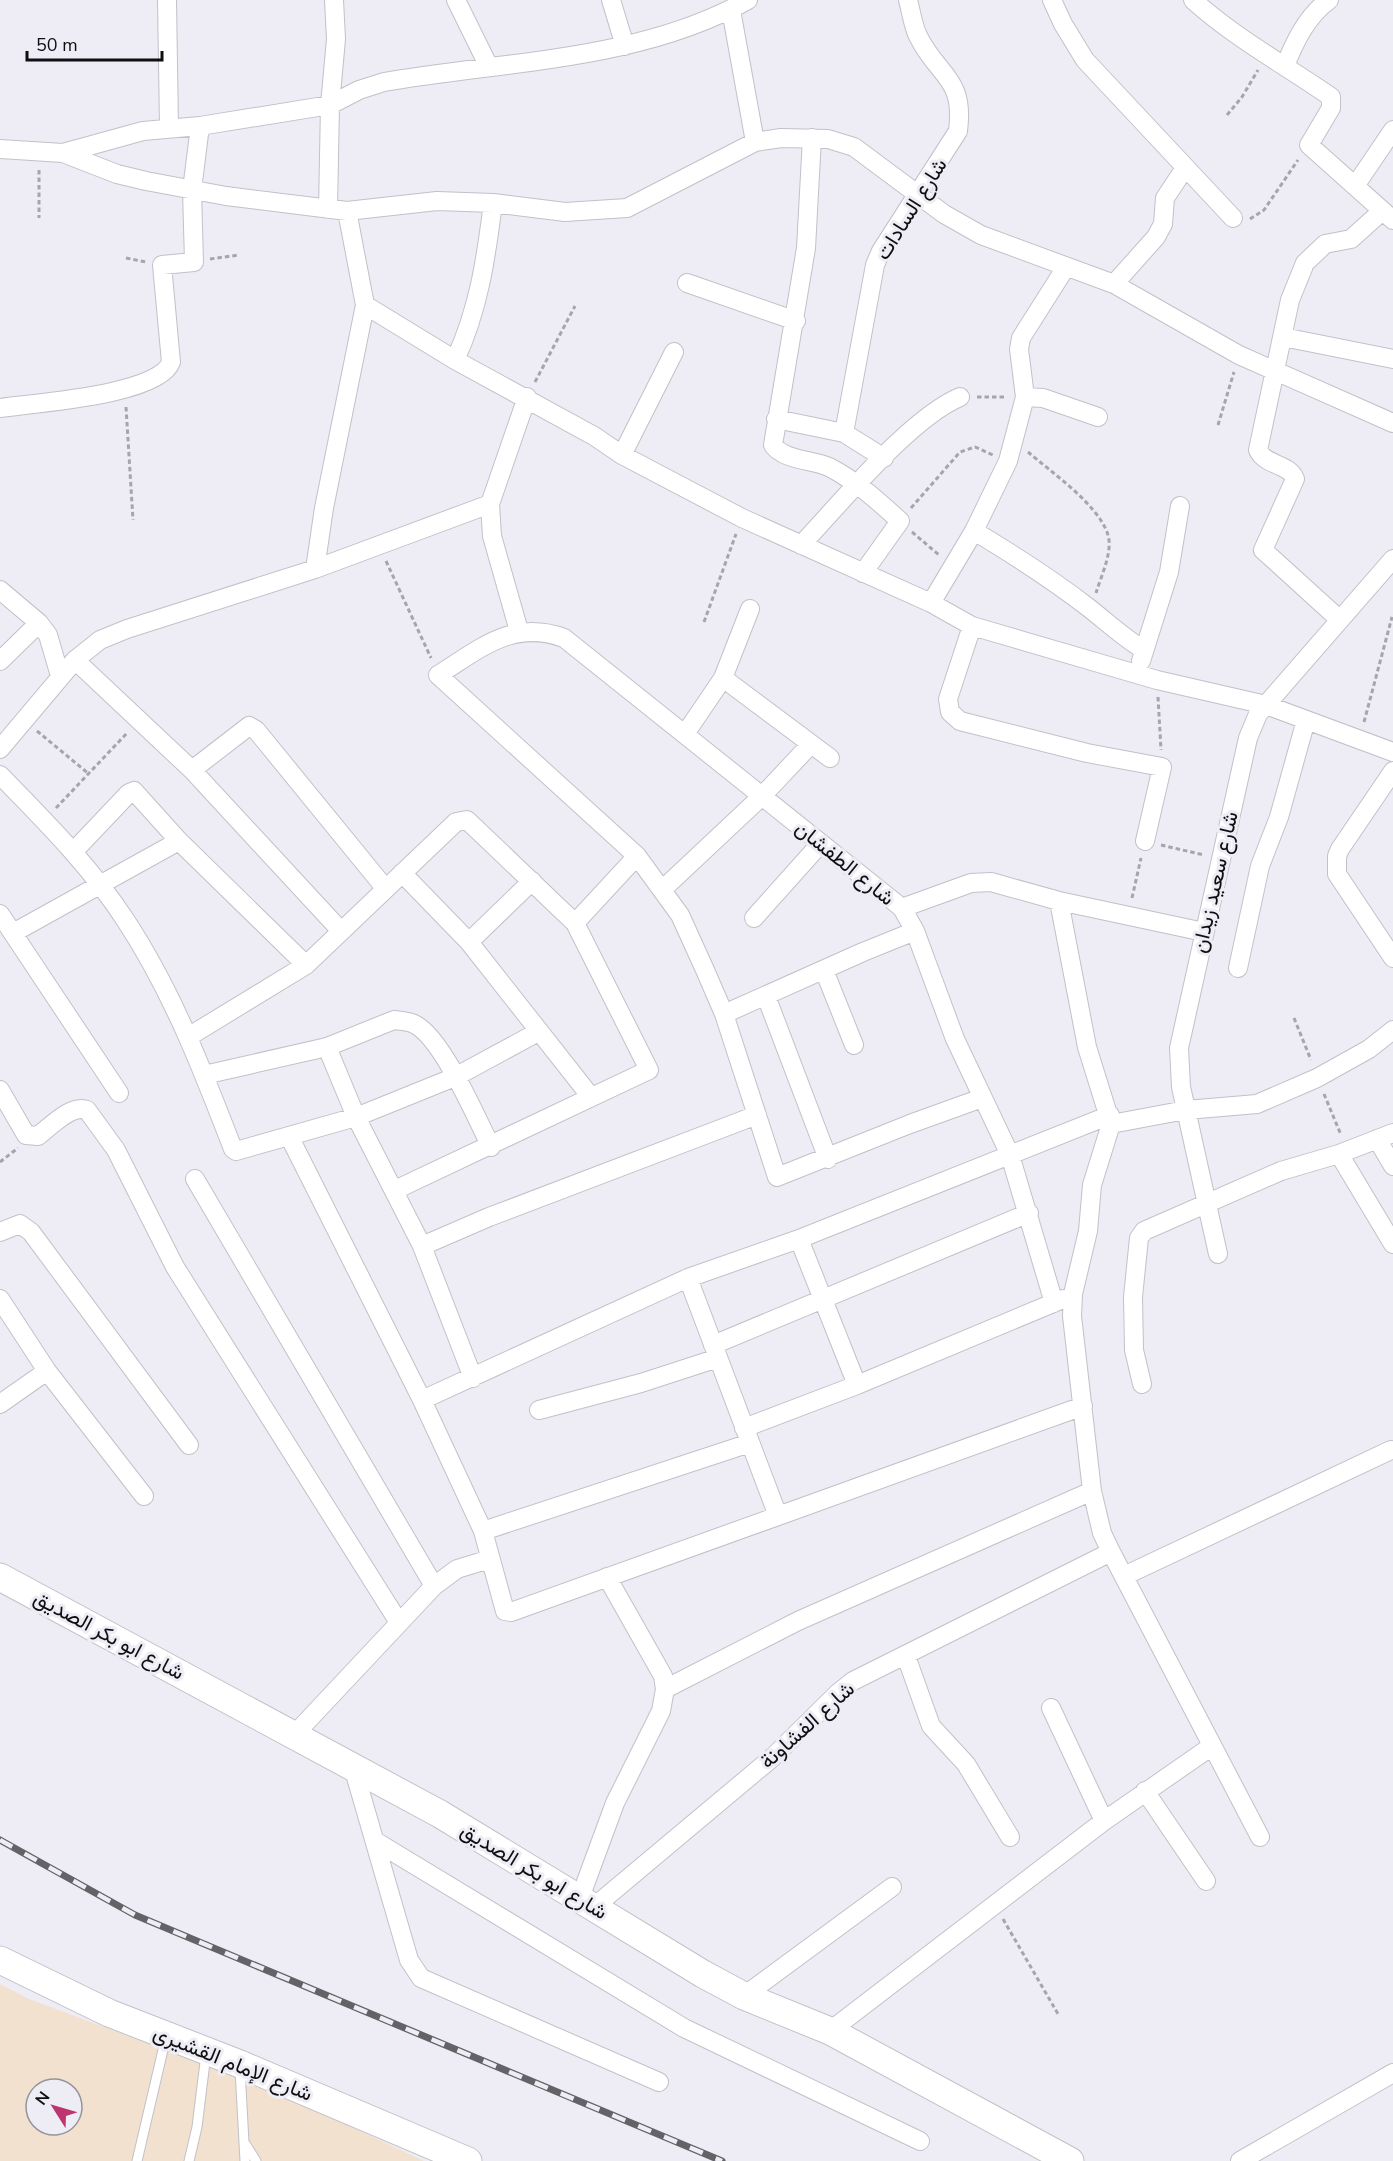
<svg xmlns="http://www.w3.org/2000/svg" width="1393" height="2161" font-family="'Nunito Sans',Vazirmatn,sans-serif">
<rect width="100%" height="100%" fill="#eeedf5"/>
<!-- industrial -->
<path fill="#f2e1cf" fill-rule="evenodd" d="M0,1984L29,1999L273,2090L424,2161H0ZM36,2089H72V2125H36Z"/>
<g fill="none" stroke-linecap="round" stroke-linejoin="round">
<defs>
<path id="lane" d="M240,2069L245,2161
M246,2145L256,2161
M137,2161L166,2037
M189,2161L197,2127L206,2054"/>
<path id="street" d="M167,0L169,127
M456,0L489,67
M611,0L625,46
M1052,0L1063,24L1085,60L1233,218
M1193,0C1235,38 1285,65 1331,97V108L1309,145L1393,220
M731,10L755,142
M1285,66C1295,41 1307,16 1329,0
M812,138L806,248L773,445C785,461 811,459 829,467C856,481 877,500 900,521L863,573
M0,149L63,153L117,174L146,181L226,196L347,211L437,201L493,203L565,212L627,208L755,142L781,138L828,139L854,147L944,214L981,235L1114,284L1239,355L1393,423
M63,153L143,131L200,126L330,105L359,90L384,82C505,61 639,61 748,0
M1355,186L1393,130
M328,209L330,105L336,39L334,0
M687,283L796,321
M1114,284L1156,237L1163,224L1165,198L1185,168
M365,305L455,360L594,436L622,455L742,518L931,603L972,626L1157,680L1266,705L1393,752
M1283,337L1393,359
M455,360C479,309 486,258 493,203
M1025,397L1043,398L1098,417
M0,408C34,403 160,395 171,362L162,265L194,262L192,190L200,126
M776,419L844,433L884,458
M844,433L875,265L881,251L958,131C965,77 938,77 918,36C913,26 911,11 908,0
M622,455L674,352
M974,531C1014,555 1053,580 1089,608C1108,623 1124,638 1144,650
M801,545C841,503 910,418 960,397
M315,569L324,508L365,305L347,211
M0,590L39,623L48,635L60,676
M931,603L974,531L1008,461L1025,397L1019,349L1021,338L1066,267
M1340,620L1263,550L1295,479C1289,463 1265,466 1258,450L1290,300L1305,263L1325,244L1351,239L1381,212
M972,626L948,699L950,712L960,721L1087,753L1162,767L1145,841
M519,631L492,536L490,504L527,397
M75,660L192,770L341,931
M0,661L39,623
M1141,661L1169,572L1180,506
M723,678L830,758
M685,734L723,678L750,609
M0,749L75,660L100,640L127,629L315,569L490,504
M192,770L249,726L256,730L385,888
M1393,771L1340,849L1337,856V874L1393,958
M0,775C45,821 91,867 126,921C172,991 203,1071 233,1149L236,1151L356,1117L455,1077L538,1032
M73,852L129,793L134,791L179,841L306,965
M402,873L469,942L591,1097
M663,889L762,796L811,744
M1059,901L1087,1047L1111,1124L1092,1185L1088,1231L1073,1294L1072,1316L1092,1491L1102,1533L1111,1552L1260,1837
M902,908L971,883L991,882L1059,901L1204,932
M0,914L119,1093
M754,918L821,843
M575,923L637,856
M13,933L179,841
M469,942L532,881
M1238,968L1260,866L1279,817L1306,720
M824,970L854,1045
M766,996L828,1159
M724,1014L863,952L915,931
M188,1037L306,965L456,822L467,820L575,923L649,1070L395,1190
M327,1047L356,1117L422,1246L473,1378
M204,1075L327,1047L394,1020C402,1021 410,1021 416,1025C443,1040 476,1117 491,1147
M0,1090L26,1135L38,1136C50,1127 71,1104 87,1110L116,1150L175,1267L398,1621
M982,1098L910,1124L777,1177L724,1014L705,970L680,915L637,856L438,675C480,649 512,619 564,638L902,908L915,931L955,1039L1010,1155L1054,1303
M1111,1124L1186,1110L1257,1104L1317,1078L1369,1049L1393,1030
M289,1136L422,1400L483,1531L505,1611L511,1612L778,1516
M1377,1139L1393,1166
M1339,1154L1393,1244
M195,1179L434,1586L294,1735
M0,1232L20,1224L31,1232L189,1445
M799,1239L857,1385
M422,1246L489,1217L757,1115
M1218,1254L1181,1087L1179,1048L1248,738L1258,714L1393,559
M688,1278L778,1516L1083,1406
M0,1299L47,1371L144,1496
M713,1345L1029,1213
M1142,1384L1134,1350L1133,1297L1139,1238L1144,1231L1281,1171L1339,1154L1393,1133
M422,1400L688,1278L799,1239L1110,1115
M0,1404L47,1371
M539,1410L641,1383L718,1358
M744,1428L857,1385L1063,1299
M483,1531L750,1443
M1124,1576L1391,1450
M434,1586L457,1569L490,1559
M906,1656L931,1726L966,1764L1010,1837
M665,1689L798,1621L1092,1491
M1051,1708L1104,1821
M353,1767L409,1960L421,1978L659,2082
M1145,1791L1206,1881
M375,1841L684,2028L920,2141
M580,1898L615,1803L661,1711L665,1689L663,1676L607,1577
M594,1907L773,1757L839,1692L853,1681L1111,1552
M744,1996L892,1887
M830,2031L1104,1821L1212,1746
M1240,2161L1393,2073"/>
<path id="secondary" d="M0,1577L440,1814L703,1974L744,1996L830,2031L1070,2161
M0,1960L109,2013L240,2064L468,2161"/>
</defs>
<!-- lane casing -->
<use href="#lane" stroke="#c1c1c9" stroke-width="11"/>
<!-- street casing -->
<use href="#street" stroke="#c1c1c9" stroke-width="20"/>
<!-- secondary casing -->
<use href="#secondary" stroke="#c1c1c9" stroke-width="29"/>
<!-- path -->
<path stroke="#a5a5ab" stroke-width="3" stroke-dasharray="4.5 3" stroke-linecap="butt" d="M1227,115L1242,97L1258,70
M39,170V218
M1250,219L1264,210L1298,160
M126,258L146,262
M210,259L239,255
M535,382L575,306
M977,397H1006
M126,407L133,520
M1218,425L1234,372
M1028,452C1051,472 1099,505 1108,535C1113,552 1101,576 1096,593
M911,508L960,452L975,447L993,455
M912,532L939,555
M386,561L431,658
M704,622L736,534
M1158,697L1161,750
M1364,722L1392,617
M37,731L89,774
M56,808L128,732
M1161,845L1204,855
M1132,898L1141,858
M1294,1018L1311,1060
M1324,1094L1341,1135
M0,1162L18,1148
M1003,1919L1058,2014"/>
<!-- lane -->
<use href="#lane" stroke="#fff" stroke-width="9"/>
<!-- street -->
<use href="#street" stroke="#fff" stroke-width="18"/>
<!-- secondary -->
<use href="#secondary" stroke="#fff" stroke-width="27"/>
<defs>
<path id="rail" d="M0,1840L135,1915L722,2161"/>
</defs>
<!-- rail casing -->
<use href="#rail" stroke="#636367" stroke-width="7"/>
<!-- rail -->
<use href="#rail" stroke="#eeedf5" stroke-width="4.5" stroke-dasharray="14" stroke-linecap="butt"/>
</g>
<g text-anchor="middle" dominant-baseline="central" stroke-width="6" stroke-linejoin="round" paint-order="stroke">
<!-- street labels -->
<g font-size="21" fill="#0f0f11" stroke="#eeedf5">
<text transform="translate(911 209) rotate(-58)">شارع السادات</text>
<text transform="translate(845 863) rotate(39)">شارع الطفشان</text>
<text transform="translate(1215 882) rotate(-77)">شارع سعيد زيدان</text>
<text transform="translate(109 1635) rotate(28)">شارع ابو بكر الصديق</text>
<text transform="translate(807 1725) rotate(-42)">شارع الفشاونة</text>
<text transform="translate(534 1871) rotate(31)">شارع ابو بكر الصديق</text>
<text transform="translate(233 2063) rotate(22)">شارع الإمام القشيرى</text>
</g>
</g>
<!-- north arrow -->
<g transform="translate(54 2107) rotate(307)"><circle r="28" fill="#eeedf5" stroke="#95949a" stroke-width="1.5"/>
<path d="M0-4.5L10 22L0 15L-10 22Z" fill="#bd3471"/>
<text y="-9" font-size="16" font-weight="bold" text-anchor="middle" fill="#0f0f11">N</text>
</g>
<!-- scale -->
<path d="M27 51v9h135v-9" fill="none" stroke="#0f0f11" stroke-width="3"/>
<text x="36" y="51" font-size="18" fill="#0f0f11" stroke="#eeedf5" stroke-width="4.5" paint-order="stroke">50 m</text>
</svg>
